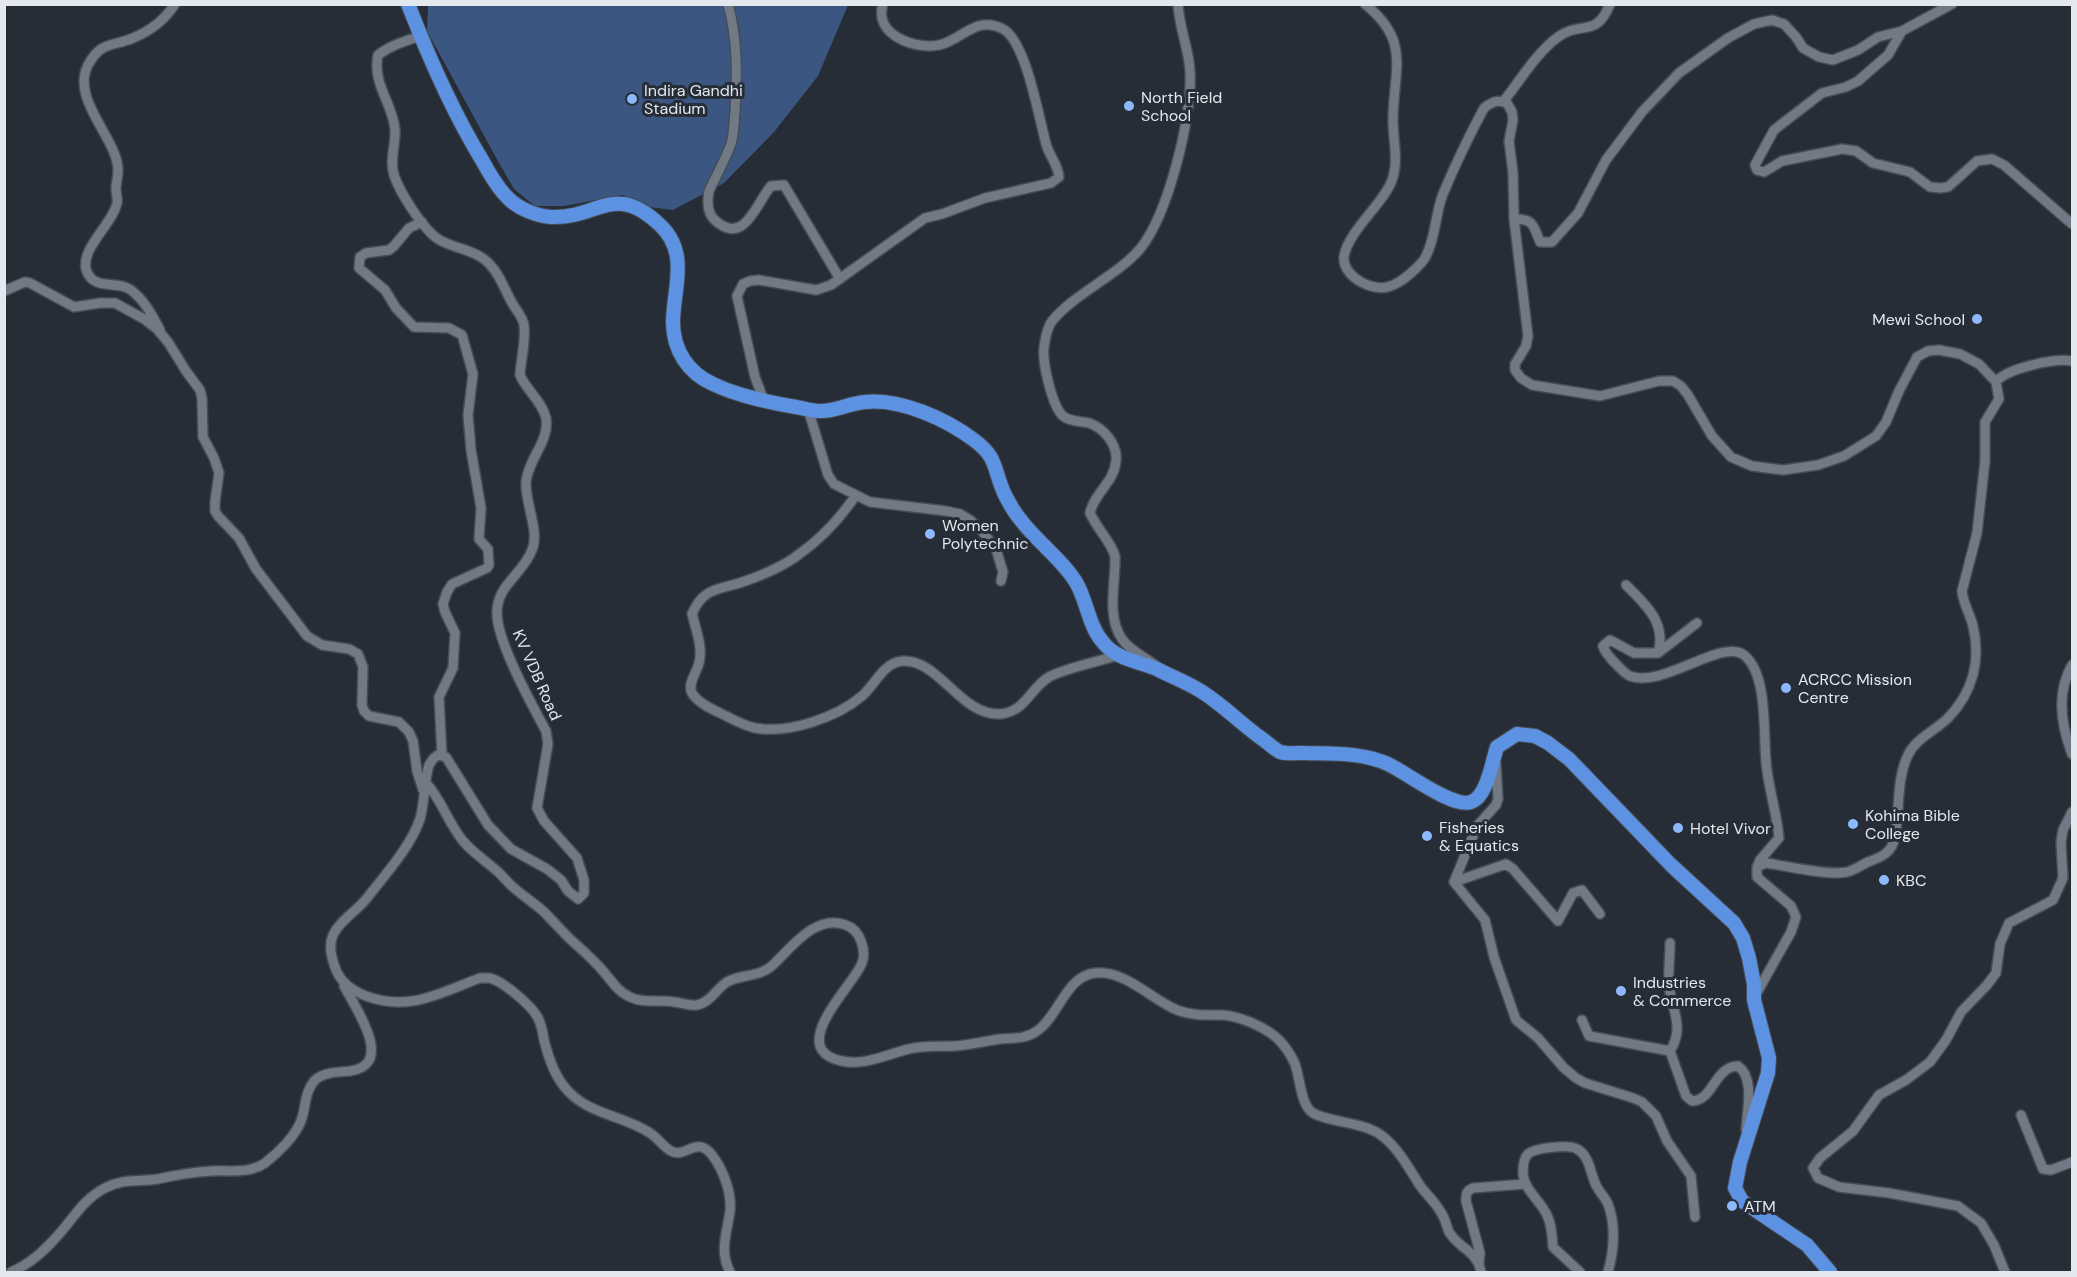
<svg xmlns="http://www.w3.org/2000/svg" width="2077" height="1277" font-family="'DM Sans',sans-serif">
<rect width="100%" height="100%" fill="#262d36"/>
<!-- green -->
<path fill="#3b5781" d="M428,5H848L818,76L774,132L724,183L673,210L649,207L623,195L564,206H535L514,189L499,163L427,31Z"/>
<g fill="none" stroke-linecap="round" stroke-linejoin="round">
<defs>
<path id="minor" d="M728,4C738,40 737,75 735,112C734,122 734,134 731,144C725,160 716,176 709,191C707,202 707,215 717,222C745,245 757,202 771,186L784,185L840,279
M1365,4C1412,42 1393,70 1393,121C1393,140 1399,161 1392,180C1385,202 1347,232 1344,257C1343,268 1352,277 1361,282C1382,293 1395,287 1411,273C1416,268 1423,263 1426,256C1436,237 1435,214 1443,194C1455,165 1469,136 1484,108C1492,102 1497,99 1507,103L1512,112L1513,120L1509,141L1513,173L1514,219C1534,219 1533,225 1540,242H1552L1578,213L1606,160L1642,112L1679,73L1728,38L1754,24L1772,20L1784,24L1796,37L1803,48L1819,57L1833,60L1858,50L1878,37L1902,31L1952,4
M1902,31L1888,55L1858,81L1846,87L1822,93L1774,130L1755,165L1757,170L1764,172L1782,161L1842,149L1856,151L1873,163L1910,172L1930,187L1940,188L1948,187L1977,161L1992,159L2004,165L2072,224
M421,36C405,41 391,45 378,55C372,85 393,103 395,130C396,145 389,160 394,175C400,193 423,229 438,239C452,248 471,249 484,259C498,270 503,286 511,301C515,309 523,317 524,325C526,342 521,358 520,375C526,390 542,401 546,418C550,441 528,459 526,482C525,503 540,532 532,550C523,574 497,585 497,612C496,640 532,705 546,731L548,744L537,808L544,821L577,858L584,880V893L578,899L568,891L561,880L547,869L511,849L488,825L446,757L438,755L433,759L429,765C424,782 425,801 420,819C411,846 385,875 367,898C357,911 340,920 333,935C328,947 332,959 336,970C342,984 353,991 366,996C409,1012 440,993 480,978C483,978 486,978 489,978C502,980 532,1006 538,1018C541,1024 543,1033 544,1040C549,1059 555,1078 569,1092C591,1115 625,1116 650,1133C658,1138 663,1147 671,1151C686,1159 696,1135 712,1155C723,1169 732,1193 730,1211C727,1233 719,1251 730,1272
M1503,102C1520,81 1536,53 1558,37C1581,20 1596,39 1610,4
M1514,219L1528,336L1526,346L1515,364V370L1521,378L1532,385L1600,396L1659,381H1673L1681,386L1688,395L1712,436L1731,457L1752,466L1783,470L1818,465L1844,456L1876,436L1886,422L1899,391L1917,357L1928,351L1939,350L1960,354L1979,364L1996,382L1999,399L1985,422V461L1977,533L1962,591C1963,603 1970,614 1973,626C1981,660 1973,692 1948,718C1935,731 1916,738 1908,755C1896,780 1900,810 1895,836C1893,852 1882,857 1868,862C1861,865 1855,870 1847,872C1829,876 1787,866 1766,863L1757,867V877L1791,906L1796,917L1791,932L1755,996
M422,222L409,228L394,246L389,250L366,253L360,257L359,268L385,290L396,308L414,327L449,328L462,335L473,374L468,415L471,450L481,508L479,539L488,549L489,565L487,568L452,584L447,592L443,604L445,612L455,633L453,668L439,697L442,756
M4,291L25,282L30,283L74,307L100,303H115L144,319L157,329L168,342L186,371L200,390L202,398L203,437L214,458L219,473L215,502V511L218,516L239,538L256,569L307,636L322,645L349,649L358,654L363,667L362,705L364,711L369,716L399,722L409,732L413,741L417,771L423,790
M160,330C152,315 145,301 131,290C118,280 95,291 87,272C78,250 113,224 117,203C118,199 116,194 116,189C116,183 118,177 118,171C119,140 70,100 88,65C101,41 112,47 133,38C150,31 164,21 175,4
M1996,382C2007,368 2055,358 2072,361
M764,401L755,377L737,296L743,284L750,281L759,280L816,290L831,285L925,218L942,214L985,198L1051,183L1059,177C1058,165 1051,158 1047,147C1039,121 1027,42 1003,29C976,15 962,40 939,45C916,50 873,35 883,4
M808,409L828,475L834,484L870,502L946,511L960,514L970,520L981,530L996,549L1003,572L1001,581
M856,495C841,517 821,539 798,555C787,564 763,575 748,580C723,590 704,585 692,614C696,630 703,647 699,663C697,672 687,684 692,693C699,705 719,712 730,718C738,722 746,726 755,728C788,734 836,718 862,696C875,685 883,663 902,661C938,658 960,715 999,714C1025,713 1030,688 1049,677C1065,668 1098,662 1118,655
M1626,585C1645,604 1667,623 1658,653
M1697,623L1658,653H1634L1610,640L1603,646C1605,653 1611,659 1616,664C1620,668 1625,674 1630,676C1661,689 1722,638 1744,655C1770,676 1762,740 1767,770C1770,793 1777,815 1779,838L1760,860L1757,867
M1155,665C1145,657 1129,650 1122,639C1106,616 1116,582 1115,556C1110,540 1097,529 1090,513C1094,493 1114,483 1116,461C1118,445 1104,428 1089,423C1081,421 1070,422 1063,416C1052,406 1042,362 1044,347C1045,340 1047,327 1052,321C1074,294 1118,275 1140,249C1168,215 1193,115 1190,71C1189,49 1179,28 1178,4
M2072,665C2056,693 2061,725 2072,754
M1496,764L1498,799L1496,805L1477,826L1454,882L1485,920L1494,957L1516,1020L1538,1038L1564,1068L1576,1078L1585,1083L1633,1098L1642,1102L1656,1116L1667,1141L1691,1176L1695,1217
M426,783C442,800 448,823 463,841C473,853 486,861 497,871C503,876 507,882 513,887C523,896 534,903 543,911C552,920 561,930 570,939C581,949 593,959 603,971C612,981 617,991 630,997C644,1004 659,999 675,1002C682,1003 690,1006 697,1005C710,1003 717,988 727,982C743,973 760,979 776,962C793,945 817,914 846,925C854,928 858,933 861,941C864,949 865,955 862,963C854,985 784,1049 842,1061C865,1066 888,1054 909,1049C924,1045 940,1047 955,1046C970,1045 985,1041 1000,1039C1013,1038 1026,1039 1037,1031C1059,1016 1066,976 1095,973C1125,970 1151,999 1177,1010C1193,1016 1206,1015 1222,1015C1240,1016 1265,1027 1278,1039C1285,1046 1291,1055 1295,1064C1300,1078 1301,1106 1313,1113C1328,1122 1361,1122 1378,1133C1397,1145 1409,1169 1421,1187C1427,1195 1435,1202 1440,1211C1445,1217 1446,1225 1449,1232C1459,1249 1477,1250 1481,1272
M1454,882L1506,864L1513,869L1558,921L1573,893L1582,890L1600,914
M1670,943C1670,957 1668,972 1669,986C1672,1010 1685,1028 1670,1051L1686,1096L1692,1101C1714,1100 1714,1067 1738,1066C1755,1078 1747,1111 1746,1130
M1582,1020L1589,1036L1670,1051
M2021,1115L2043,1169L2051,1170L2072,1162
M1479,1263L1480,1253L1466,1201C1466,1194 1466,1191 1473,1188L1525,1184
M11,1272C29,1265 48,1247 60,1233C75,1216 84,1199 105,1188C124,1178 138,1182 158,1179C176,1175 193,1172 211,1171C228,1170 250,1174 265,1163C278,1153 297,1135 302,1118C306,1105 305,1091 315,1080C324,1072 339,1072 350,1071C396,1065 355,1007 344,986
M1580,1272L1553,1247C1552,1236 1552,1225 1547,1215C1540,1200 1523,1189 1523,1172C1523,1167 1524,1158 1528,1154C1534,1148 1569,1144 1577,1149C1590,1156 1590,1173 1596,1185C1599,1192 1605,1197 1608,1204C1616,1225 1614,1251 1608,1272
M2005,1272L1994,1245L1981,1223L1958,1206L1889,1193L1839,1187L1818,1178L1813,1168L1820,1158L1853,1131L1879,1095L1906,1080L1930,1062L1946,1040L1961,1012L1987,985L1996,973L2000,944L2009,923L2053,900L2063,878L2061,842L2063,830L2072,812"/>
<path id="highway" d="M408,4C429,58 452,111 482,160C489,173 498,189 509,199C519,209 537,216 551,217C599,219 614,181 660,225C690,253 673,290 673,322C673,350 688,373 713,384C738,396 768,402 796,407C803,408 811,411 819,411C834,412 850,403 865,402C900,398 946,419 974,440C998,458 993,468 1004,493C1008,501 1014,512 1020,519C1036,541 1064,561 1077,584C1087,602 1089,626 1102,641C1115,659 1137,661 1157,669C1170,676 1186,682 1199,690C1221,703 1240,723 1261,738C1267,742 1274,749 1280,752C1286,754 1297,753 1303,753C1332,754 1361,752 1388,764C1407,773 1454,809 1471,802C1487,797 1492,762 1497,747L1517,734L1535,736L1548,743L1569,759L1671,865L1734,923L1743,938L1749,958L1754,984V1000L1769,1058L1768,1073L1740,1162L1735,1188L1742,1201L1807,1245L1830,1272"/>
</defs>
<!-- minor casing -->
<use href="#minor" stroke="#464c54" stroke-width="12"/>
<!-- highway casing -->
<use href="#highway" stroke="#464c54" stroke-width="16"/>
<!-- minor -->
<use href="#minor" stroke="#717985" stroke-width="9"/>
<!-- highway -->
<use href="#highway" stroke="#5d91e1" stroke-width="14"/>
</g>
<!-- markers -->
<g fill="#8db9fc" stroke="#262d36" stroke-width="2">
<circle cx="632" cy="99" r="6"/>
<circle cx="1129" cy="106" r="6"/>
<circle cx="1977" cy="319" r="6"/>
<circle cx="930" cy="534" r="6"/>
<circle cx="1786" cy="688" r="6"/>
<circle cx="1853" cy="824" r="6"/>
<circle cx="1678" cy="828" r="6"/>
<circle cx="1427" cy="836" r="6"/>
<circle cx="1884" cy="880" r="6"/>
<circle cx="1621" cy="991" r="6"/>
<circle cx="1732" cy="1206" r="6"/>
</g>
<g text-anchor="middle" dominant-baseline="central" stroke-width="6" stroke-linejoin="round" paint-order="stroke">
<!-- poi labels -->
<g font-size="16" fill="#e3e7ee" stroke="#262d36" text-anchor="start">
<text x="644" y="90">Indira Gandhi<tspan x="644" dy="18">Stadium</tspan></text>
<text x="1141" y="97">North Field<tspan x="1141" dy="18">School</tspan></text>
<text x="1965" y="319" text-anchor="end">Mewi School</text>
<text x="942" y="525">Women<tspan x="942" dy="18">Polytechnic</tspan></text>
<text x="1798" y="679">ACRCC Mission<tspan x="1798" dy="18">Centre</tspan></text>
<text x="1865" y="815">Kohima Bible<tspan x="1865" dy="18">College</tspan></text>
<text x="1439" y="827">Fisheries<tspan x="1439" dy="18">&amp; Equatics</tspan></text>
<text x="1690" y="828">Hotel Vivor</text>
<text x="1896" y="880">KBC</text>
<text x="1633" y="982">Industries<tspan x="1633" dy="18">&amp; Commerce</tspan></text>
<text x="1744" y="1206">ATM</text>
</g>
<!-- street labels -->
<g font-size="16" fill="#e3e7ee" stroke="#262d36">
<text transform="translate(537 675) rotate(66)">KV VDB Road</text>
</g>
</g>
<!-- border -->
<rect width="2077" height="1277" fill="none" stroke="#e3e7ee" stroke-width="12"/>
</svg>
